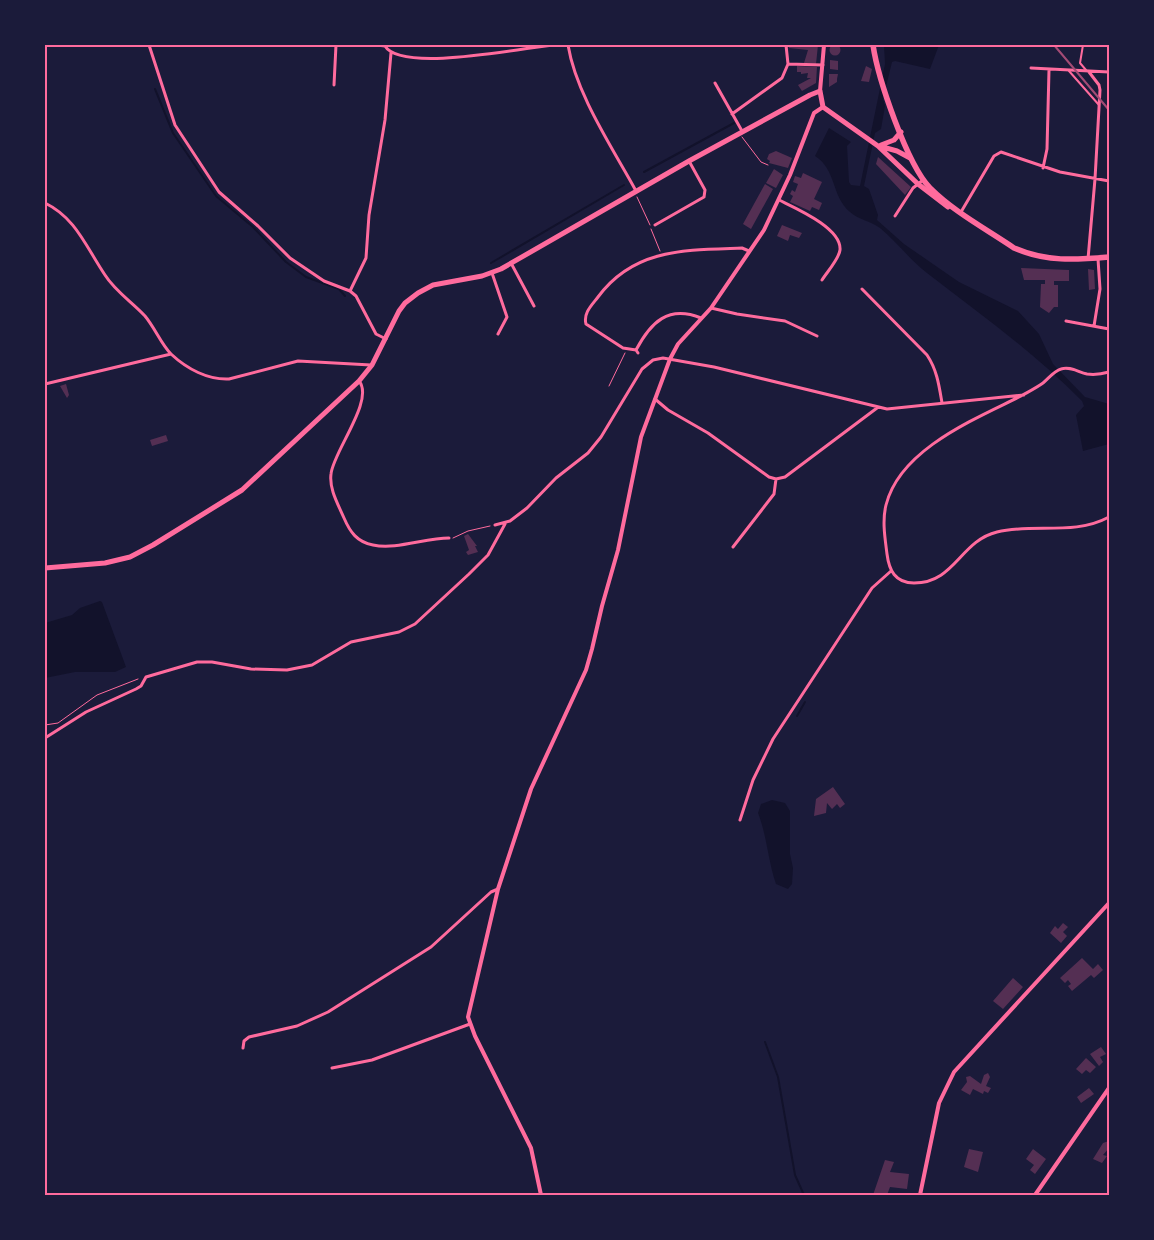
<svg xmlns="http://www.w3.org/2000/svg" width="1154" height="1240" font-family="'Sofia Sans Condensed',sans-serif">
<rect width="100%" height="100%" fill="#1b1b3a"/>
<!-- water -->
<path fill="#12122b" d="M884,45H939L930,69L895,61L892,62L883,99L885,106L881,129L875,133L864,186L869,189L878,215L877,220L904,244L959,282L1018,311L1039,334L1053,364L1085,397L1109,404V444L1083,451L1076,415L1084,406L1082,401C1035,353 980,314 927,273C909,259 897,242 880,228C871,221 859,220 850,212C831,196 837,170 815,156L829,128L851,142L847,146L849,182L851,185L860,186L885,64Z
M100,601L102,602L126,667L115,672H75L45,678V623L72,615L80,608Z
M772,800L785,803L790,811V854L793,868L792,884L788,889L776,884C768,861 767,836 758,813L761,804Z"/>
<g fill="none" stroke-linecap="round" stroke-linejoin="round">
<!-- stream -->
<path stroke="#12122b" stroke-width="2" d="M155,89L173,133L216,196L253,227L286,262L306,277L339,289L345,296
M644,172L734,123
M491,263L624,185
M797,716L805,702
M765,1042L778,1077L795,1175L804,1195"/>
</g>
<!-- building -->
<path fill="#542f53" d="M829.5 50a5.5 5.5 0 1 1 11 0a5.5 5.5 0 1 1-11 0Z
M789,45H818L816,64L804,63L808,50L789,48Z
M830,60L838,61V70L830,69Z
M797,66L817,67L816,83L802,91L798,85L811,78H807L808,73L801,74V72H797Z
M866,66L872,69L869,82L861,81Z
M829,74H838L837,79V82L829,87Z
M776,151L792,158L788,168L769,163L770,161L767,159L769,154Z
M878,157L911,187L905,195L876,164Z
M774,169L783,175L776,188L766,183Z
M803,173L822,182L814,199L822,203L819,210L812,207L810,211L790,202L793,196L790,194L792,190L795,192L798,184L793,182L795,176L801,178Z
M765,184L773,189L751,229L743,224Z
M782,225L802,233L799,238L790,235L788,241L777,236Z
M1021,268L1069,270V281H1054V285H1058V307H1054L1049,313L1040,307L1041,284H1045V280H1024Z
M1088,269L1094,270L1095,289L1089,290Z
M66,384L69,395L67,398L60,386Z
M166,435L168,441L152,446L150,440Z
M468,534L477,546H475L478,552L468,555L466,552L469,550L464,536Z
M833,787L845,804L840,808L837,804L832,809L827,803L826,813L814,816L816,799Z
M1063,923L1068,927L1063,932L1067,936L1061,943L1050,933L1055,926L1058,929Z
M1082,958L1093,969L1098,964L1103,970L1094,978L1091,975L1072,991L1068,986L1071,984L1068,980L1065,983L1060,978Z
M1013,978L1023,987L1003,1009L993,1001Z
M1101,1047L1106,1054L1100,1057L1103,1062L1099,1066L1090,1054Z
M1086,1058L1096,1067L1090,1073L1086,1070L1082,1074L1076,1069Z
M988,1073L990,1077L986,1086L991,1088L988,1093L984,1091L983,1094L973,1089L970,1095L961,1090L967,1082L966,1077L970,1076L981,1084L984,1075Z
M1089,1088L1094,1094L1081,1103L1077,1097Z
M1109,1141V1148L1103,1155L1107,1156L1102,1163L1093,1159L1103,1143Z
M969,1149L983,1152L978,1172L964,1167Z
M1033,1149L1046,1159L1035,1174L1030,1170L1034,1165L1026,1159Z
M885,1160L894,1162L890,1172L909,1174L907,1189L890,1187L887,1195H873Z"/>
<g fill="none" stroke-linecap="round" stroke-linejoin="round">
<!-- path -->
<path stroke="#ff6b9d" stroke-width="1" d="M742,137L761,162L768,165
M637,197L650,225
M651,229L660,251
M609,386L625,353
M453,538L468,531L490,526
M45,725L58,723L97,695L138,679"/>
<!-- service -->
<path stroke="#ff6b9d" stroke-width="2" d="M1083,45L1080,63L1086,70
M1107,45H1109
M1069,71L1099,105"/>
<!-- minor -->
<path stroke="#ff6b9d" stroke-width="3" d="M149,45L175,125L219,192L258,226L290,258L324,281L350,291L356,296L376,334L386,339
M377,45L385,46
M568,45C576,94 612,147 636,191
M385,46C401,73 522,48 553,45
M788,64L823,65
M1031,68L1109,72
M715,83L742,131
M334,85L336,45
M732,114L782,78L788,64L786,45
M1043,168L1047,149L1049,70
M779,200C795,208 842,228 840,250C839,259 827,272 822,280
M45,203C76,218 86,247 105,275C115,291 132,302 145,316C155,328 161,344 171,354C187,369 208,380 229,379L298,361L371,365
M961,212L994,156L1001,152L1060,172L1109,181
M895,216L913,188L923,180
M655,225L704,197L705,190L689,161
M1088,259L1095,179L1100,90L1099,85L1089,72
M511,263L534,306
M492,273L507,317L498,334
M862,289L927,355C937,370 939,385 942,403
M350,291L366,258L369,215L385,120L391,53
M711,308L737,314L785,321L817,336
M1066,321L1109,329
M1094,326L1100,289L1098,259
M636,350L623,348L586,324C583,313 592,305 598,297C634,248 686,250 742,248L749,251
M638,353L636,350C651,322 668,305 701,318
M1109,372C1102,374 1094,375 1087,374C1078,372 1070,366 1061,369C1054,371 1049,378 1043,383C1036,388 1028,392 1021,396C975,419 900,449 886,505C882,521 885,538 887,554C889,570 895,583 914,583C955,583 960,541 997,532C1034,523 1074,536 1109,517
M359,381C375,400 333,452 331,474C329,489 338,504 344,518C350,532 357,542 373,545C396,550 425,538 449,538
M45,384L171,354
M655,399L668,410L708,433L769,477L776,479L785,477L877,408
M495,525L510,521L527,508L556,478L588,453L601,437L642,369L653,360L663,358L714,367L887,409L1024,395
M733,547L774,494L776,479
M45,738L86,712L136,689L141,686L146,677L197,662H212L251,669L287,670L312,665L351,642L399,632L415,624L469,574L488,555L505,524
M740,820L753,780L773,739L872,588L891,571
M243,1048L244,1041L249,1037L297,1026L328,1012L431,947L491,892L498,889
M332,1068L372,1060L470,1024"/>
<!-- tertiary -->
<path stroke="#ff6b9d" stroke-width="4" d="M820,91L824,45
M541,1195L531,1148L475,1036L468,1017L498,889L531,789L586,670L592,649L602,606L618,550L641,437L670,359L678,344L711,308L764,230L790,175L814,113L823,107
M920,1195L939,1103L954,1072L1109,903
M1035,1195L1109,1088"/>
<!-- primary -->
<path stroke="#ff6b9d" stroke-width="5" d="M881,145L894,140L901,132
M879,146L897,151L910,158
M45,568L105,563L130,557L153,545L242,490L359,381L372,365L399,311L405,303L418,293L433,285L482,276L501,269L689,161L810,95L820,91L823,107L878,146L918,184L948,207"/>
<!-- trunk -->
<path stroke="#ff6b9d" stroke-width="5.5" d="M873,45C878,79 907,164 930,188C954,212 986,229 1014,248C1046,262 1075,260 1109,257"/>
<!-- rail -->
<path stroke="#a44b75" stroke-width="2" d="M1054,45L1109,110"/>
</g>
<!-- border -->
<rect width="1154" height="1240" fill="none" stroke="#1b1b3a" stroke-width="92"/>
<rect x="46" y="46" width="1062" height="1148" fill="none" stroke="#ff6b9d" stroke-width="2"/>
</svg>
